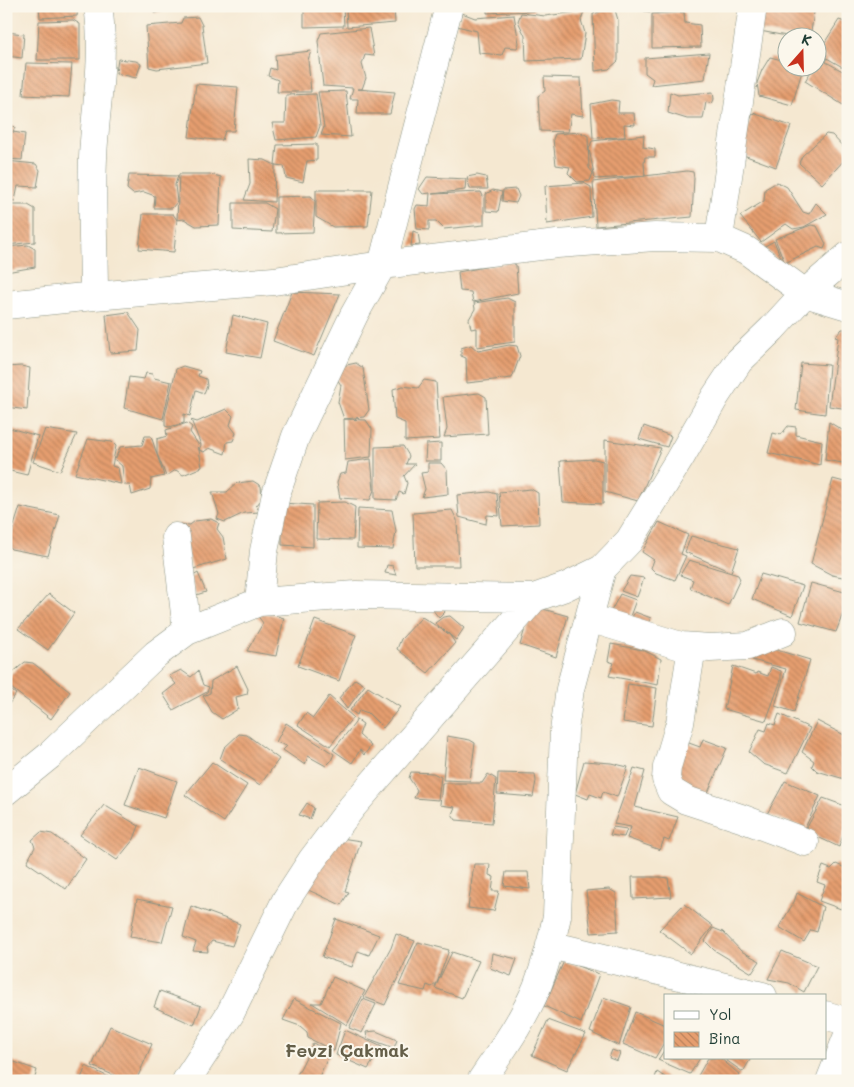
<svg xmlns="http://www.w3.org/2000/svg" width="854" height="1087" font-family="Mali,sans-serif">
<defs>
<pattern id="building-back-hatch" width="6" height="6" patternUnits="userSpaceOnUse" patternTransform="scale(1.25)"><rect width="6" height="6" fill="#e69e6f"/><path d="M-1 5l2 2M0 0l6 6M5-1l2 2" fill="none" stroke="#ba825c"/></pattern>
</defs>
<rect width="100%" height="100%" fill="#fbf7ec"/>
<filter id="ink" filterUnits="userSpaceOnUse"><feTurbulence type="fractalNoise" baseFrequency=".02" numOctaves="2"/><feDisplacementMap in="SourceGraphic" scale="10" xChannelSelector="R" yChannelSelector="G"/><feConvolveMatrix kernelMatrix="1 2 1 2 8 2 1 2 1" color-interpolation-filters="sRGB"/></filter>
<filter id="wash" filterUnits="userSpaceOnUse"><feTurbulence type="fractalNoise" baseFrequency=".0096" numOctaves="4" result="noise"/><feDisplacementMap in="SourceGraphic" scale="20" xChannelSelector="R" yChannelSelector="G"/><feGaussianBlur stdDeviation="1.12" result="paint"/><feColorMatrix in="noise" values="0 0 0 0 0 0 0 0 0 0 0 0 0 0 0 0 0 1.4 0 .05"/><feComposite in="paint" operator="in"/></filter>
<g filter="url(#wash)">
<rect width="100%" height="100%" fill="#f5e8d1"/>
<g id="blocks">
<!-- building -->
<path fill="url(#building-back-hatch)" d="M39,6H78L77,16L40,18Z
M153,6H179V7L154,13Z
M304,6H343L344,26L304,27Z
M346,6H394L395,23L347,27Z
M487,6H534V11L487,13Z
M576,6H601V8L581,10L576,8Z
M644,6H658V13L644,11Z
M764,6H815L810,38H797L760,31Z
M609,9L615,10L618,20V61L609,69L595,71L593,14Z
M584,11L581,20L585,33L581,59L526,61L525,36L518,21L521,13L545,16Z
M684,12L685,23L700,25L701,47L652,48V14Z
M462,13L475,18L514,15L519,43L517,48L505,47L502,55L479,53L477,31L457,26Z
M198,17L202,25L207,63L157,69L149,67L146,26L181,23L183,18Z
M73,20L80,24V60H37L39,21Z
M839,20L848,23V67L846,69L818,53Z
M369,28L374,56L365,55L362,64L366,78L362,89H357L395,92L390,114H357L358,99H350L353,88L323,86L318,41L321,33Z
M6,32L24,34L22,58L6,56Z
M311,51L308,60L311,92H277L278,80L268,76L270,68L276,70L275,55Z
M709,53L705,79L651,85L653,79L645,73V58Z
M820,56L827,59L826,62L848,74V97L843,105L805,81L813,68H816V62Z
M770,57L786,61V68H803L792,105L759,96L757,83L762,70Z
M118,59L136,61L141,64L136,78L116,73Z
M26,63L72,64L69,97L23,95Z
M544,77L581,78L583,116L571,114L568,132L540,131L538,96L545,91Z
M196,84L238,87L234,131H225L222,140H215L189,137Z
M346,91L351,137L321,135L324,127L318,92Z
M670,92L678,95L713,92L714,99L712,104L706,102L703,119H687L668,113Z
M316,94L320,126L316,137L276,140L272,123H285L286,95Z
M611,100L619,101L618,113H634L635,125L624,124L625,137L593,138L591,104Z
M753,113L791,126L776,167L738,153Z
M6,124L15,127L13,132L25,134L22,160L6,159Z
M580,132L588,136L589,168L593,173L590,181L577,182L568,173L570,167L556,165L553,139L555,134Z
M826,134L832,135L848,152V156L822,184L799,163L802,156Z
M644,135L643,147L655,149V157H645L644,163L645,176L595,179L589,149L592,141Z
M317,144V160L307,161L303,182L286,178L284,166L275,165L277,145Z
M249,159L265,160L275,165L274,202L244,200L250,184Z
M6,161L36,164L40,170L37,187L18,186L15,201L6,200Z
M687,171L693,172L694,178L692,217L596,226L593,182Z
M179,174H210L221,177L219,225L196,226L184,219L177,220Z
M129,175L178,176L175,185L177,202L172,208H154L155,196L144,192L133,194L127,189Z
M477,175L486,177L488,189H470L467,177Z
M427,177L466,179L465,190L432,194L481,192L484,198V225L444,229L436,221H429V230L417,229L415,209L417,205L429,206L430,193L423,194L419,189Z
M777,182L787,187L803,212L809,214L816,203L827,214L804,227L793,229L786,224L761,242L740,216L764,201L765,189Z
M584,183L591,187L592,217L547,224L545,186Z
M516,189L519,196L516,203L502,201L503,190Z
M316,190H372L368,226L333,227L316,217Z
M493,190L502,192L498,212L486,211V194Z
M311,196L315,201L313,232L276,233V197Z
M233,203H265L275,209L272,232L233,230Z
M6,205H28L35,209V242L6,245Z
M143,214H173L177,220L174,252L139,249Z
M811,225L817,226L826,244L824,249L818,247L785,263L775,239Z
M413,231L418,233L420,245L411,246Z
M774,241L784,265L763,247Z
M28,245L35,249V267L6,272V247Z
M511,262L516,265L518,293L473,302L471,292L460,291L458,272Z
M292,292L340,294L314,356L273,341Z
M507,298L515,302V342L477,347V328L471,329L469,319L475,309L474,303Z
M128,312L140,330L138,351L110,353L106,315Z
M233,315L267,324L260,358L226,352Z
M842,329H847L848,409L829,406L838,338L835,337Z
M471,345L478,351L509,345L517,346L520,356L512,378L467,383L466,358L461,356V348Z
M356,363L363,368L369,410L364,417L344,419L338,402L341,385L337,379L342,366Z
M801,363L829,365L825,414L796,410Z
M21,366L30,368L27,410L6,407V367Z
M183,366L200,371L198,376L206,379L207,386L204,393L196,390L190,416L184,414V423L169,427L165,426V416L176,369Z
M146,373L152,374L154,378L171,382L163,419L124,408L129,377L144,379Z
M424,380L436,382L440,439L405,441V423L395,419L393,389L403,386L418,388Z
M479,393L486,397L488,434L444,437L447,429L443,397Z
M226,409L233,416L230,425L236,433L233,441L227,442L225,454L209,448L204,452L199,450L201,445L191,420L197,422Z
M344,419L366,420L372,429L371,457L345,460Z
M829,422L842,430H848V464L825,460Z
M187,423L192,427L190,432L198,444L202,467L183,475L176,470L166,476L157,454V439L167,436L166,430Z
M644,426L671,436L667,447L639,439Z
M788,426L796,427V435L822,441L820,465L768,453L773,433L781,435Z
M6,427L38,436L27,475L6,470Z
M45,429L77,434L60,471L33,462Z
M145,436H151L164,476L151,479L150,489L132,495L130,485H124L122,466L115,460L120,447L142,445Z
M88,439L112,442L116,446L112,466L118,468L121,484L75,474Z
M605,440L661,448L638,501L605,492Z
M441,443V461H425L426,444Z
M403,446L409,456L406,464H415L404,476L407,483L404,494L399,492L396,500L375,499V447Z
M371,459L374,490L370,500L340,498L337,482L340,474L346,473L348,462Z
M594,459L603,461V504L563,502L560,461Z
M428,463H441L447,470L448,494L422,497L425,489L421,473L428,472Z
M833,479L848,483V578L832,575L811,564Z
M253,481L261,486L262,499L256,506L260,512L244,513L225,522L217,519L219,514L212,492H227L237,483Z
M531,489L538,493L539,524L502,526L499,492Z
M489,492L497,494L499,516L487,515L486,524L459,517L457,495Z
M345,502L355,507L353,540L316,539L317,503Z
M282,503L313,505V547L282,545Z
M20,507L60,515L48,556L11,549L8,545Z
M358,508L392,510L396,531L393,549L357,548Z
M452,510L457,520L459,566H415L413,513Z
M211,519L219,523L217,529L223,537L227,559L193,569L178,524L190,525L195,521Z
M659,522L688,535L681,554L686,556L675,580L656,573L651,568L654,560L642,552Z
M691,536L739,548L731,572L685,552Z
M689,560L738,575L740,579L728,605L690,588L693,580L680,575Z
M387,565L393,566L396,575L385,573Z
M198,573L206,592L196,595L190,578Z
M761,574L803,586L792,616L752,599Z
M630,576L644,578L637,597L621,591Z
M811,583L848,593V600L836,632L800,622Z
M49,594L74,613L48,650L18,629Z
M620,594L636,600L629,619L609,615Z
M437,601L445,612L439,618L429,605Z
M532,606L568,616L556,657L520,645Z
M635,612L651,618L645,627L629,622Z
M270,614L284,618L276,656L247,651L263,623L257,615Z
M450,616L464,628L456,640L435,623L443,617Z
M422,617L449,634L455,643L428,673L397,649L401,639Z
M315,620L356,635L339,681L298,666Z
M611,644L643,650L661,659L658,685L609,676L614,663L608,661Z
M760,645L810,660L794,712L775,706L786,669L752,660L750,656Z
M25,662L33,663L70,692L51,719L7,685L11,674Z
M237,666L248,689L247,694L236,697L238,709L222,719L212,712L203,696L210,693L211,681Z
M733,666L756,674L757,672L768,676L771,667L781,671V680L766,721L724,709Z
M181,670L191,677L198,671L203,685L209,687L207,692L173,710L163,694L176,684L169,676Z
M355,679L365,685L347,709L339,698Z
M628,684L657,688L652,726L623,722Z
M6,687L16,694L6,708Z
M368,687L400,707L383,728L368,713L359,710L357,715L350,710Z
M329,696L353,717L330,746L298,725L306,713L313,718Z
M779,714L810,728L788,773L763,764L749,752L760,729L766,731L769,723L775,725Z
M356,719L363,724L359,735L371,746L364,755L360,750L352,763L333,750L355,723Z
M817,721L848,737V780L817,771L812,766L814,761L802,752Z
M286,723L334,754L331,761L326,766L308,756L305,765L283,750L287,746L276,742Z
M239,734L247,735L279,759L260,785L220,759L224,748Z
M447,736L470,740L475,743L470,781L443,780Z
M703,739L727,748L707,795L671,782L686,742L700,747Z
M584,761L611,763L628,767L617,797L603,792L601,798L590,794L588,799L575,794Z
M212,762L247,785L224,822L185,795Z
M139,767L177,781L164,818L125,805Z
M634,768L645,771L635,807L678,817L669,841L664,839L660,850L627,838L631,827L614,824Z
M411,772L433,773L441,777L438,800L414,798L417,790L409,778Z
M498,773L535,774L536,781L533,797L497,794Z
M488,774L496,779L492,823L456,820L452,814L455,807L440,805L442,783H482Z
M785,781L820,796L805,828L767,814Z
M823,798L848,807V832L845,830L839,847L805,831Z
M307,803L314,808L310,819L299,815Z
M104,805L139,826L134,839L117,860L80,835Z
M613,827L627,829L624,837L610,835Z
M41,832L52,834L86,859L66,889L27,862L35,847L32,840Z
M334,837L361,841L345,891L349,892L341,905L304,888Z
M474,864H490L489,875L494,877L492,891H499L494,911L468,908Z
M836,864L848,869V889L841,909L819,901L825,885L817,882L823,866L831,869Z
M506,872H528L530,889L504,886Z
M632,877H660L668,878L671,897L633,899Z
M609,889L616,893L618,931L591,933L586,891Z
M797,893L823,907L817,932L811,930L804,942L779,927L794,902Z
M137,899L172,906L162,942L130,937Z
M684,904L713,926L691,954L659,930Z
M191,906L240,924L232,946L212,941L207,947L208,952L193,951L196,942L183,937Z
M336,919L379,935L369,955L358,951L352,967L322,957Z
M713,928L723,932L741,951L760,961L752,973L714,950L705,941Z
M396,934L415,941L385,1005L364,997L391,948Z
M418,942L449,950L437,983L432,987L427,985L425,991L399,985Z
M782,951L817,966L804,992L789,983L768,979Z
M452,952L479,961L462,998L435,988Z
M492,953L517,959L511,976L490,968Z
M564,961L599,974L581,1023L544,1006Z
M333,977L365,991L347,1025L312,1003H321Z
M160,991L201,1006L194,1025L154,1007Z
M603,997L631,1007L619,1046L590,1032Z
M294,999L341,1023L334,1051L308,1038L307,1032L300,1026L283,1020Z
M363,999L376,1004L362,1033L349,1028Z
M635,1012L665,1025V1041L655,1058L623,1044Z
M548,1020L586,1034L567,1070L532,1055Z
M110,1026L152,1044L136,1081H127L92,1066Z
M345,1030L382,1047L368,1069L336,1055Z
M376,1031L397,1040L394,1048L367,1038L366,1032Z
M313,1043L330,1053L317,1081H306L296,1077Z
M665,1049V1058H700L690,1074L658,1060Z
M612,1050L620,1053L617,1061L609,1058Z
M708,1058H720L740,1075L736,1081H695Z
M723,1058H751L743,1072Z
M6,1059L37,1070L34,1081H6Z
M86,1066L117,1081H80Z
M657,1072L671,1081H654Z"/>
</g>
</g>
<g filter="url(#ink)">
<use href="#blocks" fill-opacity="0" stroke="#8a9282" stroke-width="1"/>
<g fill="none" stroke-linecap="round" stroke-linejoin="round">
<defs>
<path id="minor" d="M719,238L753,6
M94,296C94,250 91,204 93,158C95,108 106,57 98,6
M6,305L94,296L274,281L382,265L557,244L655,237L719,238L746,250L805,293L848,306
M176,537L187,631
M259,602L264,551L276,494L296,436L354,315L382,265L449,6
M589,618L681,646L710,648L748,646L783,632
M692,647L680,723L667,767L666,779L671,791L686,800L741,818L805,842
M6,791L49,756L156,654L187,631L259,602L356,595L534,598
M550,945L763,996
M825,1015L848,1022
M186,1081L230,1014L286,900L312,860L352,807L534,598L565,587L602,569
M481,1081C501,1051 523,1021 537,987C546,964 552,940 557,916L564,731L570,689L602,569L629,541L679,460L715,397L739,361L772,329L805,293L848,256"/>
<path id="tertiary" d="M830,1081L848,1035"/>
</defs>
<!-- minor casing -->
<use href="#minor" stroke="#8a9282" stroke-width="29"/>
<!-- tertiary casing -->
<use href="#tertiary" stroke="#8a9282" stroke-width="29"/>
<!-- minor -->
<use href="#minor" stroke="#fff" stroke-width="28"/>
<!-- tertiary -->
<use href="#tertiary" stroke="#fff" stroke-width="28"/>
</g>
</g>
<g text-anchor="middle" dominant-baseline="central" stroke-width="4" stroke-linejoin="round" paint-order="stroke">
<!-- district labels -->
<g font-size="18" font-weight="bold" fill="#655f49" stroke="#fbf7ec">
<text x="347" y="1050">Fevzi Çakmak</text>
</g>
</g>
<!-- margin -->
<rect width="854" height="1087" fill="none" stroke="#fbf7ec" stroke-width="25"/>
<!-- legend -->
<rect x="664" y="994" width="162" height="65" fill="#fbf7ec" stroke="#a3ada2"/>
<rect x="674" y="1011" width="25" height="8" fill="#ffffff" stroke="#a3ada2"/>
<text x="709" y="1020" font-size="15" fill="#1f3d34">Yol</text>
<rect x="674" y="1032" width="25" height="15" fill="url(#building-back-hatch)" stroke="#a3ada2"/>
<text x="709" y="1044" font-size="15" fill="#1f3d34">Bina</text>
<!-- north arrow -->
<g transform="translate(802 52) rotate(20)"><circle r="24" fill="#fbf7ec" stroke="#a3ada2"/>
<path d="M0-4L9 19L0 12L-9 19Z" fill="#c8321e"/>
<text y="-8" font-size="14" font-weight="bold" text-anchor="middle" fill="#1f3d34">K</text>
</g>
</svg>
